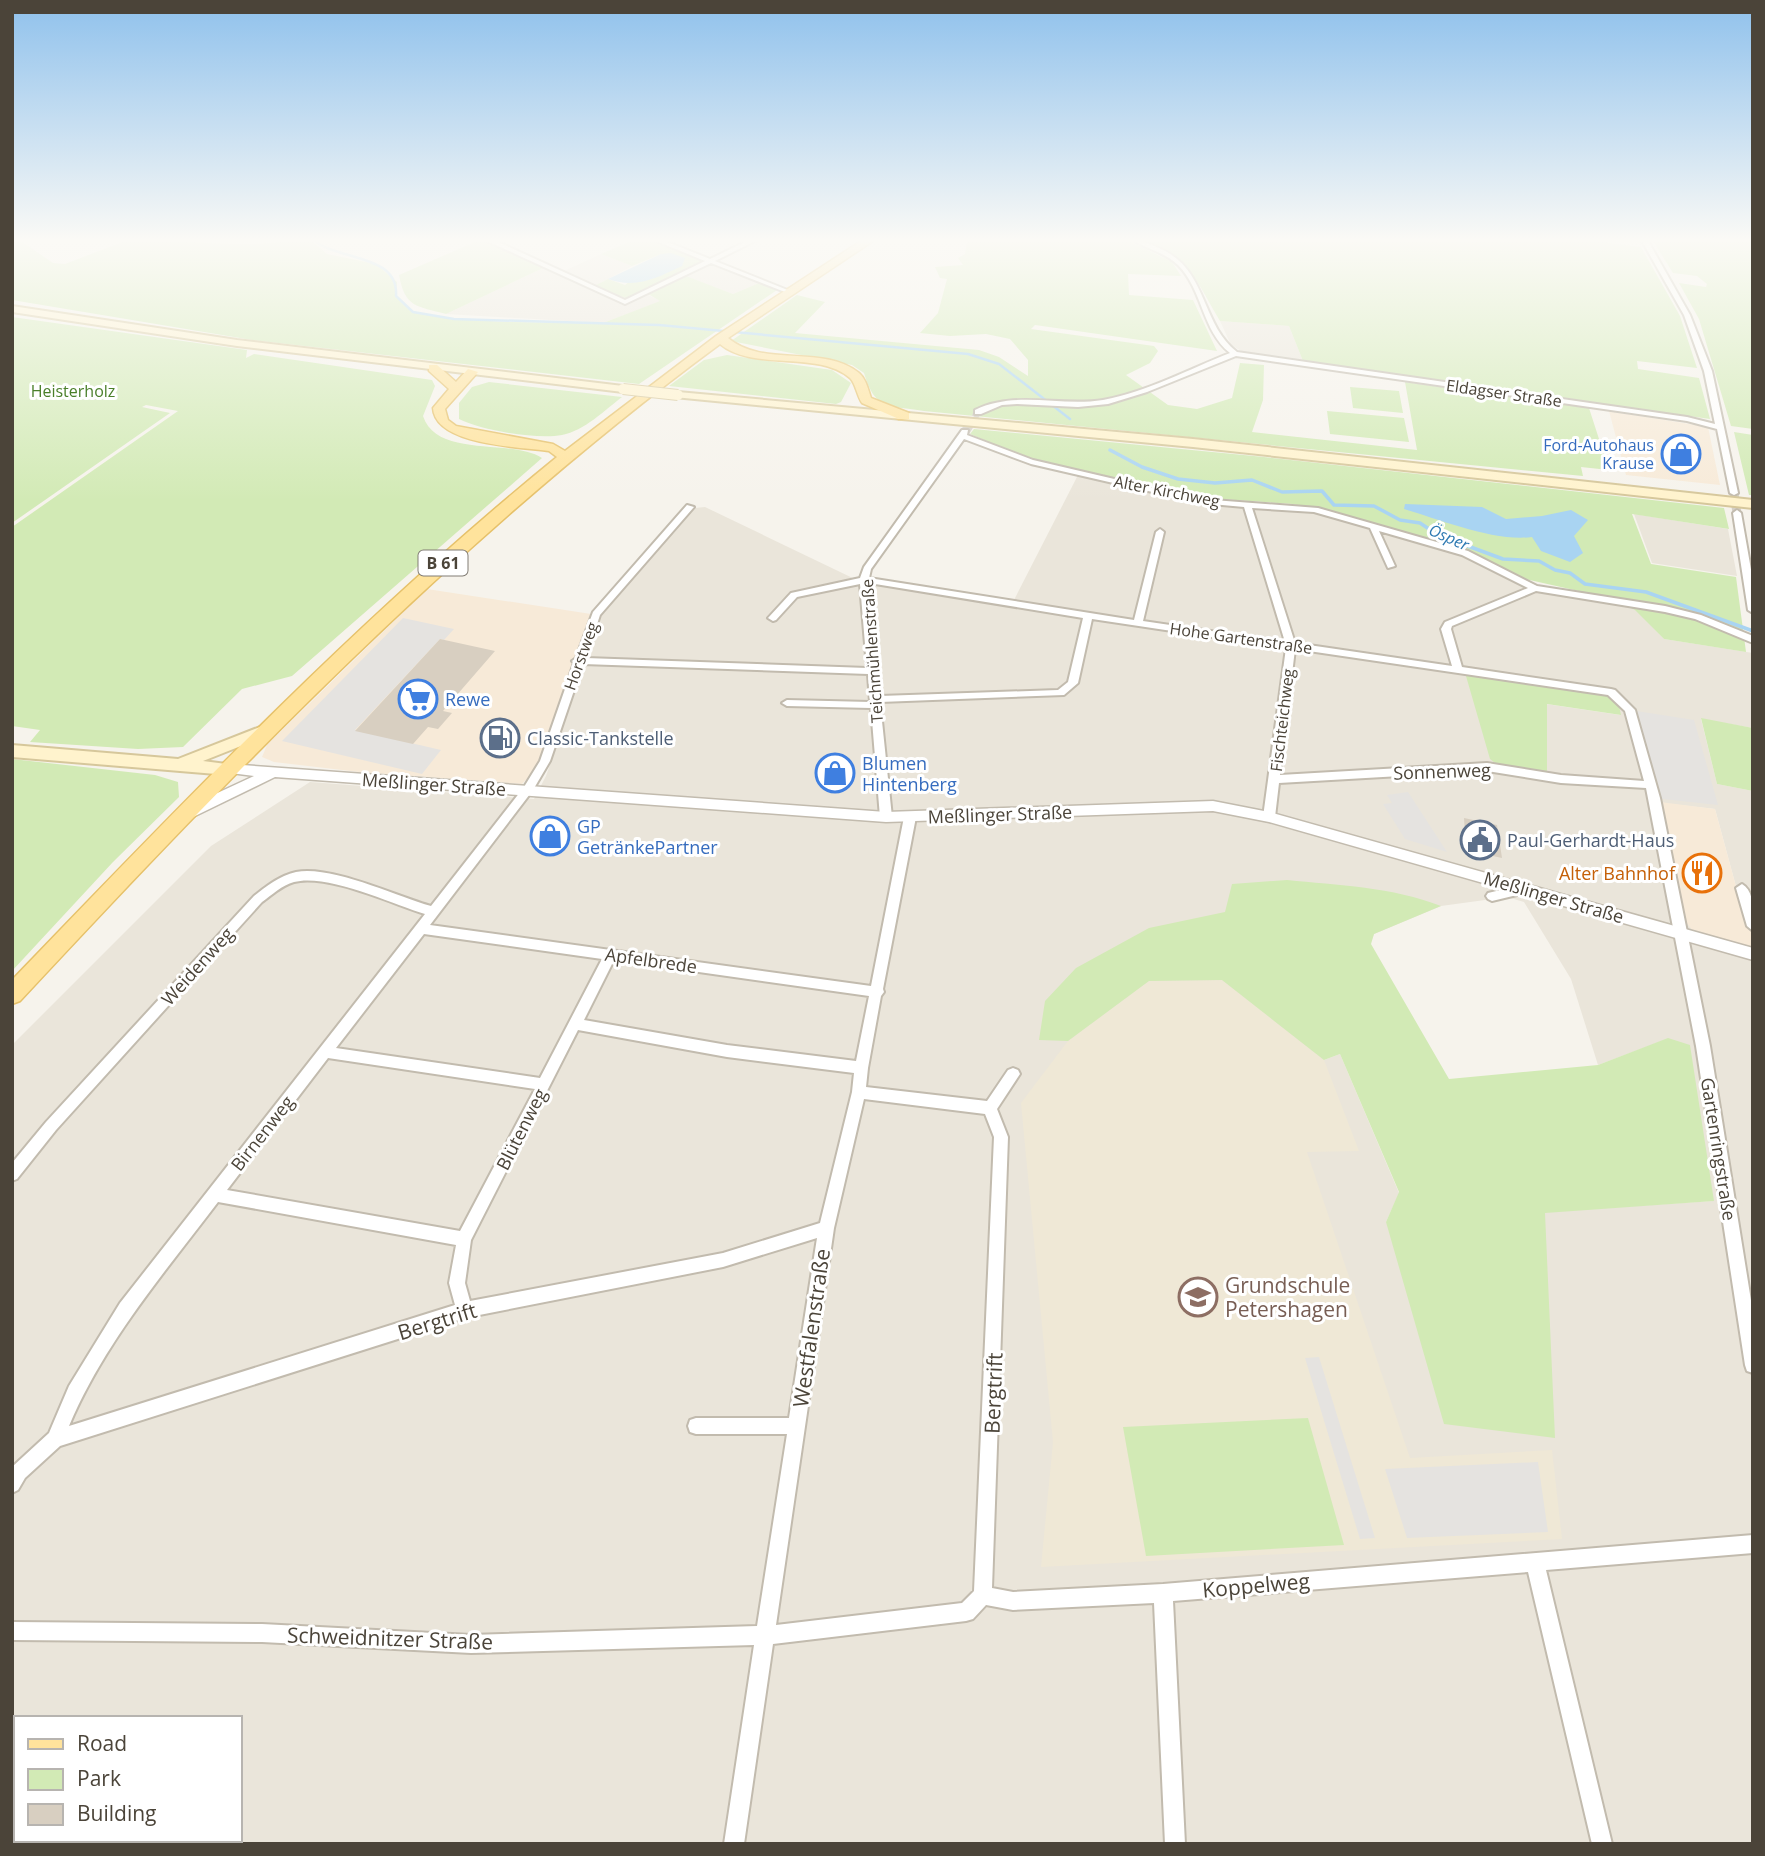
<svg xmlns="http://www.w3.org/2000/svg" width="1765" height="1856" font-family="'Open Sans',sans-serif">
<rect width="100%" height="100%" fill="#f6f3ec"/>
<!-- residential -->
<path fill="#eae5da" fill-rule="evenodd" d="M601,254L632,266L595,286L629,301L646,294L661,301L603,323L446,314L543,268L555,273L562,272Z
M709,264L759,283L733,294L684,276Z
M1220,321L1289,326L1303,361L1243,352L1231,345Z
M1078,475L1206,503L1304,510L1327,515L1459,553L1527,587L1612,602L1636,610L1664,639L1753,653V728L1701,719L1717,784L1753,791V928L1747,927L1715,809L1661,803L1753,950V1844H12V1045L211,846L310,782L534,799L546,776L603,610L695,508L705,507L861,582L1014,607V600ZM1618,701L1620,715L1546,704ZM1507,897L1524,902L1571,979L1598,1065L1667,1039L1713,1201L1386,1222L1399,1193L1340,1054L1324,1060L1374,934L1441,906ZM16,1718H240V1840H16Z
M1634,514L1728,529L1737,576L1652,563Z"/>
<!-- commercial -->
<path fill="#f7ead8" d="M1609,411L1708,427L1720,485L1626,475Z
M427,589L591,614L539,766L522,784L359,772L274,762L262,757L267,745Z
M1660,802L1715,809L1747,927L1753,928V950L1693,931L1685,921Z"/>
<!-- education -->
<path fill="#efe8d6" d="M1222,980L1324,1060L1359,1151L1307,1152L1410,1458L1552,1450L1562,1539L1041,1567L1053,1442L1021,1103L1068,1041L1149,981Z"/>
<!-- green -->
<path fill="#d2eab5" d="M12,241H21L53,263L65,264L125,241L248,244L312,241L327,254L376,264L397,282L396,297L413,312L454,319L509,322L603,323L660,301L648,294L686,276L733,294L759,283L777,290L639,384L252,340L12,300Z
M477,241H484L543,268L446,314C417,306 405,308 399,275Z
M631,241H653L702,260V264L628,299L594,286L608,279L625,285L661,254L632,266L601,254Z
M967,241H1129L1172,262L1181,276L1128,274L1129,295L1193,300L1217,351L1035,325L1031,329L1154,346L1158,351L1150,363L1126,375L1168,405L1197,409L1232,398L1240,363L1264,365L1263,400L1252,432L1417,450L1405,382L1589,408L1609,470L1581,467L1583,476L924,411C889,405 875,411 864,373L852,365L731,341L797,295L825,302L795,333L979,350L999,357L1028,376V360L1010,339L986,334L950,336L920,333L938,313L947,279L940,278L935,267L963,265L958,258L965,254Z
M1144,241H1594L1641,247L1680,316L1697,368L1637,361L1638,369L1699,378L1710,419L1303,361L1289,326L1220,321C1193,275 1194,265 1144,241Z
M1653,241H1753V429L1731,426L1699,319L1679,283L1706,287L1707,284L1697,276L1673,273Z
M12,317L247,350L246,358L254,354L432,380L435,386L423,416C437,459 512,438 542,458L292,676L242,689L183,747L138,749L30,742L40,730L12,726V527L178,411L146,405L142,407L170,413L12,523Z
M727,355L832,370L851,383L841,402L836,404L669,386L704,360Z
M489,382L622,397C605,410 584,431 562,435C537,440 480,430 459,419V403L472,387Z
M1350,387L1399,391L1403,413L1353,408Z
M1327,411L1404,418L1409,442L1330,434Z
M974,429L1264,457L1724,508L1729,529L1632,514L1651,564L1736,577L1746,652L1664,639L1635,610L1601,596L1516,577L1462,548L1293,504L1206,498L1032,460L970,434Z
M1734,432L1753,435V495H1749Z
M1469,674L1608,695L1618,701L1621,715L1547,704V773L1499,766L1490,759L1466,676Z
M1701,718L1753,728V791L1717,784Z
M12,759L155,775L178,782L179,797L113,862L12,971Z
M1287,880C1337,885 1393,887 1441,906L1374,934L1371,944L1449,1079L1598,1065L1668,1038L1690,1045L1714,1201L1545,1213L1555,1438L1444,1424L1386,1222L1399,1192L1340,1054L1324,1060L1222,980L1149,981L1068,1041L1039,1040L1045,1001L1076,968L1149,928L1225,912L1232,884Z
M1308,1418L1344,1545L1146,1556L1123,1427Z"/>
<!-- parking -->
<path fill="#e5e3e0" d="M403,618L454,629L444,640L440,639L355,730L441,750L422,774L282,741Z
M1630,710L1694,720L1718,805L1654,798Z
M1408,792L1447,852L1405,839L1383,804L1392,803L1387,795Z
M1319,1357L1375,1538L1360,1539L1305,1358Z
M1538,1462L1548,1532L1407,1538L1385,1469Z"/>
<!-- water -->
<path fill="#a9d4f2" d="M671,253L685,258L682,266C656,278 637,289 608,279L661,254Z
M1405,504L1482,507L1506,519L1542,516L1571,510L1588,520L1574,536L1583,553L1570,562L1541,551L1532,537C1495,542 1441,520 1404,509Z"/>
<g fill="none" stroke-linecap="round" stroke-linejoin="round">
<!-- stream-far1 -->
<path stroke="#a9d4f2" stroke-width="2.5" d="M315,241C340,261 399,254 396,296L413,312L454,319L659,325L968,354L999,364L1070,419"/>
<!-- stream -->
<path stroke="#a9d4f2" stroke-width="3.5" d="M1110,450L1142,467L1178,479L1215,483L1252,480L1282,492L1322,491L1334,505L1374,506L1400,520L1420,523L1438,535L1503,559L1539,561L1555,570L1570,573L1585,584L1646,592L1753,631"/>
</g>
<!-- building -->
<path fill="#d8cfc1" d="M440,639L495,651L443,711L452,713L438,729L428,727L413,744L355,731Z
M1464,818L1497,825L1502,858L1466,850Z"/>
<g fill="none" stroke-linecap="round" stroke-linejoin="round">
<!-- minor-tunnel-far1 -->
<path stroke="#d4d0c8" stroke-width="7" stroke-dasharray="7 3.5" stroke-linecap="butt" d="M969,426L978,412"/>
<!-- minor-tunnel -->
<path stroke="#d4d0c8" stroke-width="9" stroke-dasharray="9 4.5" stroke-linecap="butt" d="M965,432L970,424
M1734,493L1737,513"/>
<defs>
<path id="minor" d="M487,241H496L625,300L705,261L656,241H665L710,259L747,241H755L715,261L790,291L785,292L711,263L625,304Z
M1135,241C1145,241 1152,245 1161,249C1208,270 1200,323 1237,352L1687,417L1715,424L1704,371L1684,315L1642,241H1648L1690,315L1712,371L1738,493L1734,495L1730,493L1717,429L1687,421L1236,356L1147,392L1108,404L1078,407L1017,404L1002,405L981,414H975V410C1016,390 1060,407 1103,400C1147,392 1189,369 1230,353C1202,331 1203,290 1178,265C1166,253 1149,250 1135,241Z
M962,430H968L967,435L1033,460L1200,499L1318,508L1468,551L1537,586L1665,606L1701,615L1753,636V643L1695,619L1665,612L1536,591L1452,626L1451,629L1462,667L1611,689L1615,690L1635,710L1660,798L1710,1046L1753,1313V1373L1747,1371L1745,1365L1696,1046L1646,788L1561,783L1487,771L1279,783L1275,817L1269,821L1265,820L1263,817L1286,648L1092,619L1078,683L1064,695L880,702L892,817L886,821L880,817L871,708L787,706L782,703L787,700L870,702L868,674L583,664L550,761L533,790L430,925L871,986L904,817L910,813L914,814L916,817L883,989L884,992L881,996L868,1068L866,1087L987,1101L1008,1070L1013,1068L1018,1070L1020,1074L997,1109L1008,1137L992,1588L1013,1592L1163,1584L1753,1535V1553L1546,1570L1612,1844H1592L1528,1572L1173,1601L1185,1844H1165L1154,1603L1013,1610L986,1605L973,1619L966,1621L773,1644L744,1844H724L754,1645L471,1653L262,1642L12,1640V1622L262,1624L471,1635L757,1626L787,1434H696L690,1432L688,1426L690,1420L696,1418H789L817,1238L723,1267L464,1318L60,1446L25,1478L18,1490L12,1493V1467L49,1433L69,1386L120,1303L425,914C393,904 326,873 294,882C282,885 272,895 262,902L56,1130L17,1179L12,1181V1163L46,1122L254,896C267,886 279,876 296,872C331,865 396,896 431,906L524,787L540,761L574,663L572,661L576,658L593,612L687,505L694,507L600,615L586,658L867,668L860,584L797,597L776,620L773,621L768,618L791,593L860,578L864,567ZM964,439L1031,464L1200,503L1244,507L1285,642L1143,621L1164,532L1160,529L1156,532L1134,620L869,578L871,569ZM1252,508L1314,512L1370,528L1388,568L1395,566L1379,531L1462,555L1528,588L1445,622L1441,629L1452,666L1295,643ZM869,583L1083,618L1068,682L1058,690L880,696ZM1295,649L1608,695L1625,711L1644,781L1561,775L1487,763L1280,775ZM424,934L602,959L540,1078L336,1048ZM614,960L869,996L856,1061L727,1045L584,1020ZM578,1030L727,1057L854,1073L852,1092L820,1223L723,1253L470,1301L465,1283L471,1240ZM328,1058L535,1089L460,1231L227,1190ZM864,1099L985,1114L994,1137L974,1591L962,1603L776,1625L834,1228ZM218,1202L456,1245L449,1283L455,1305L69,1426C104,1343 164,1273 218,1202Z
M1737,510L1741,513L1753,581V613L1748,610L1733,513Z
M1516,881L1522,885L1517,895L1492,901L1488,899L1486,896L1488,893L1509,888L1512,882Z
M1742,884C1756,892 1753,916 1753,931L1747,926L1736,888Z"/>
<path id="tertiary" d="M228,764L886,812L1213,801L1269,812L1753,948V960L1269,822L1213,811L886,822L275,777L193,817H183L181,813L183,809L254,776L223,772L221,769L223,766Z"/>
<path id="secondary" d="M12,306L237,340L623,386L629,389L623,392L237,346L12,312Z
M678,392L1193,439L1753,500V508L1193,447L674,397L672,395Z
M265,725L273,730L271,734L203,761L234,765L236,769L228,775L12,757V745L178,759Z"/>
<path id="primary" d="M861,241H873L728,338C763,368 823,344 859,373C866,379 868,389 871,398L909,413V419H899L862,403C857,396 856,384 850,378C818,350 754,372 720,344C461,535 239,766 20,1001L12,1004V980C186,799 361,616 557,457L549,451C519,447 435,445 433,408L449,389L429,371V365H437L456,382L468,369L478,372L445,409L448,420L456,426L553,444L565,451L716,336Z"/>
</defs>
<!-- minor casing -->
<use href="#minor" stroke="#c2bbae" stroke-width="4"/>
<!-- tertiary casing -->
<use href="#tertiary" stroke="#c2bbae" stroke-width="3"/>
<!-- secondary casing -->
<use href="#secondary" stroke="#d6c79b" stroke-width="4"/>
<!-- primary casing -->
<use href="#primary" stroke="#e6c16a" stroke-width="3"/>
<!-- minor -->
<use href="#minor" fill="#fff" fill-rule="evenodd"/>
<!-- tertiary -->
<use href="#tertiary" fill="#fff" fill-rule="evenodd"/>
<!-- secondary -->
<use href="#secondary" fill="#fff3cd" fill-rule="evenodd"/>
<!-- primary -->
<use href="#primary" fill="#ffe39c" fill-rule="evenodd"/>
<defs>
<path id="secondary-bridge" d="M623,389L678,395"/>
</defs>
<!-- secondary-bridge casing -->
<use href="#secondary-bridge" stroke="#d6c79b" stroke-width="12" stroke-linecap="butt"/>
<!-- secondary-bridge -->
<use href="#secondary-bridge" stroke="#fff3cd" stroke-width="10"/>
</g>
<!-- sky -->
<linearGradient id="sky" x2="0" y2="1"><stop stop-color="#8fc1ec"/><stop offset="0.48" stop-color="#fbfaf6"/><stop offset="1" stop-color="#fbfaf6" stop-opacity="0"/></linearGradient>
<rect width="1765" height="501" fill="url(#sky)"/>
<!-- icons -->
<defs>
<symbol id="shop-ring" viewBox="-11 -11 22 22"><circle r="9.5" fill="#fff" stroke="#3f7fe0" stroke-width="1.5"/><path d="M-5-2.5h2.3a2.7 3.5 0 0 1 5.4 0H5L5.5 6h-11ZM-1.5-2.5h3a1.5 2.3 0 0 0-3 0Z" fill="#3f7fe0"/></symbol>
<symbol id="supermarket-ring" viewBox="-11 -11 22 22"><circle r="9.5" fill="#fff" stroke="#3f7fe0" stroke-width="1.5"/><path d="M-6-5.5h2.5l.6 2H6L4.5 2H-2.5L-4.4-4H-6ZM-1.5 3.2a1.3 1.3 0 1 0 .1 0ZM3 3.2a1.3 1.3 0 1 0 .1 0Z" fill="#3f7fe0"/></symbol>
<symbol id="fuel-ring" viewBox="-11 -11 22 22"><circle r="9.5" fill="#fff" stroke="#5c6f8a" stroke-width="1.5"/><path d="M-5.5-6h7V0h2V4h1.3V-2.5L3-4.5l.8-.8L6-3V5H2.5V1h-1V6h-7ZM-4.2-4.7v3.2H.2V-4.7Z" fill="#5c6f8a"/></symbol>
<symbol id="civic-ring" viewBox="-11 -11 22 22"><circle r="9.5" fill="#fff" stroke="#5c6f8a" stroke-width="1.5"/><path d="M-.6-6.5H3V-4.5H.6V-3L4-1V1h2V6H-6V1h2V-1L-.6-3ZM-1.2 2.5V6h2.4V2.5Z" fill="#5c6f8a"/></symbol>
<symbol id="restaurant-ring" viewBox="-11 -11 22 22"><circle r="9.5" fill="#fff" stroke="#e8710a" stroke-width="1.5"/><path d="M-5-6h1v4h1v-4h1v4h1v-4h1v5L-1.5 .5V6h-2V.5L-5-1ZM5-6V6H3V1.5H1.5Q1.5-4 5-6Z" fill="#e8710a"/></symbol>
<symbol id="school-ring" viewBox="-11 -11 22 22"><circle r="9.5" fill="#fff" stroke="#8d6e63" stroke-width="1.5"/><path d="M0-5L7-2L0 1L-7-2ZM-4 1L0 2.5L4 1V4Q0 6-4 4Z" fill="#8d6e63"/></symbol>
</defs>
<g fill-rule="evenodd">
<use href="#shop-ring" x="1659" y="432" width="44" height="44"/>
<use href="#supermarket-ring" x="396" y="677" width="44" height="44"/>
<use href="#fuel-ring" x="478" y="716" width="44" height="44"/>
<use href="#shop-ring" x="813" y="751" width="44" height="44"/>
<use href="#shop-ring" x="528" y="814" width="44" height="44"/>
<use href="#civic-ring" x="1458" y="818" width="44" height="44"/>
<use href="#restaurant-ring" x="1680" y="851" width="44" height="44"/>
<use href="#school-ring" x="1176" y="1275" width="44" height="44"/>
</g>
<g text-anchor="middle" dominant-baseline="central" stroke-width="6" stroke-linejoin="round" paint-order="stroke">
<!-- far-park labels -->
<g font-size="16" fill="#4a7f2a" stroke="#fff">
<text x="73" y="391">Heisterholz</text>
</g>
<!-- far-street labels -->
<g font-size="16" fill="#4b4439" stroke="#fff">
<text transform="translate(1504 393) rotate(8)">Eldagser Straße</text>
<text transform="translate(1167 491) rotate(11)">Alter Kirchweg</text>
<text transform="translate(1241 638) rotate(8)">Hohe Gartenstraße</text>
<text transform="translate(872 651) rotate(-94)">Teichmühlenstraße</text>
<text transform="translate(581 656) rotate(-70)">Horstweg</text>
<text transform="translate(1282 720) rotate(-83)">Fischteichweg</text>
</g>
<!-- far-shop labels -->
<g font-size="16" fill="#366cbe" stroke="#fff" text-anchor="end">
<text x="1654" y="445">Ford-Autohaus<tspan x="1654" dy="18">Krause</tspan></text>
</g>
<!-- far-water labels -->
<g font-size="16" font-style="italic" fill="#2e7ab2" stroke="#fff">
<text transform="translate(1449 537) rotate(24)">Ösper</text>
</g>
<!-- shield labels -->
<rect fill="#fff" stroke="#817c74" stroke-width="2" x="418.5" y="550.5" width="49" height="25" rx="5"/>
<g font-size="16" font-weight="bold" fill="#4b4439">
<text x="443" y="563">B 61</text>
</g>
<!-- shop labels -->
<g font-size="18" fill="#366cbe" stroke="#fff" text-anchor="start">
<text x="445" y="699">Rewe</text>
<text x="862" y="763">Blumen<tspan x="862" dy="21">Hintenberg</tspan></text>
<text x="577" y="826">GP<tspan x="577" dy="21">GetränkePartner</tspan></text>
</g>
<!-- service labels -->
<g font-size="18" fill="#4e5e75" stroke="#fff" text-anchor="start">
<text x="527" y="738">Classic-Tankstelle</text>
<text x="1507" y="840">Paul-Gerhardt-Haus</text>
</g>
<!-- street labels -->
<g font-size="18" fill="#4b4439" stroke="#fff">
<text transform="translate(1442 771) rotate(-2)">Sonnenweg</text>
<text transform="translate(434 784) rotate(4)">Meßlinger Straße</text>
<text transform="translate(1000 814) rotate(-2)">Meßlinger Straße</text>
<text transform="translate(1554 897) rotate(16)">Meßlinger Straße</text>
<text transform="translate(651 960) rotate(8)">Apfelbrede</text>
<text transform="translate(197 966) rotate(-48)">Weidenweg</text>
<text transform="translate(521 1129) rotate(-63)">Blütenweg</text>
<text transform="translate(262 1133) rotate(-52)">Birnenweg</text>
<text transform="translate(1719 1149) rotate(81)">Gartenringstraße</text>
</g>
<!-- food labels -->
<g font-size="18" fill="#c56008" stroke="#fff" text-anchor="end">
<text x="1675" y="873">Alter Bahnhof</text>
</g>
<!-- near-education labels -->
<g font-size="21" fill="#785e54" stroke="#fff" text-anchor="start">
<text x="1225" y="1285">Grundschule<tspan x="1225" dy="24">Petershagen</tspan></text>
</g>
<!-- near-street labels -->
<g font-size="21" fill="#4b4439" stroke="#fff">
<text transform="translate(437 1321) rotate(-17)">Bergtrift</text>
<text transform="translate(811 1328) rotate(-82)">Westfalenstraße</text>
<text transform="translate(993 1393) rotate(-88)">Bergtrift</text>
<text transform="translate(1256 1585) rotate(-5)">Koppelweg</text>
<text transform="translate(390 1638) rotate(2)">Schweidnitzer Straße</text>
</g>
</g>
<!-- border -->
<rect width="1765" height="1856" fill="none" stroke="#4b4439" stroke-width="28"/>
<!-- legend -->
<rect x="14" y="1716" width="228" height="126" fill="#ffffff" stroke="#b7b4b0" stroke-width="2"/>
<rect x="28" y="1739" width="35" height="10" fill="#ffe39c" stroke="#b7b4b0" stroke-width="2"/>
<text x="77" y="1751" font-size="21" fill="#4b4439">Road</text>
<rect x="28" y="1769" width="35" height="21" fill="#d2eab5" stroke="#b7b4b0" stroke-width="2"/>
<text x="77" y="1786" font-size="21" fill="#4b4439">Park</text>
<rect x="28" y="1804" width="35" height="21" fill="#d8cfc1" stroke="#b7b4b0" stroke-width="2"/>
<text x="77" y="1821" font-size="21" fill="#4b4439">Building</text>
</svg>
